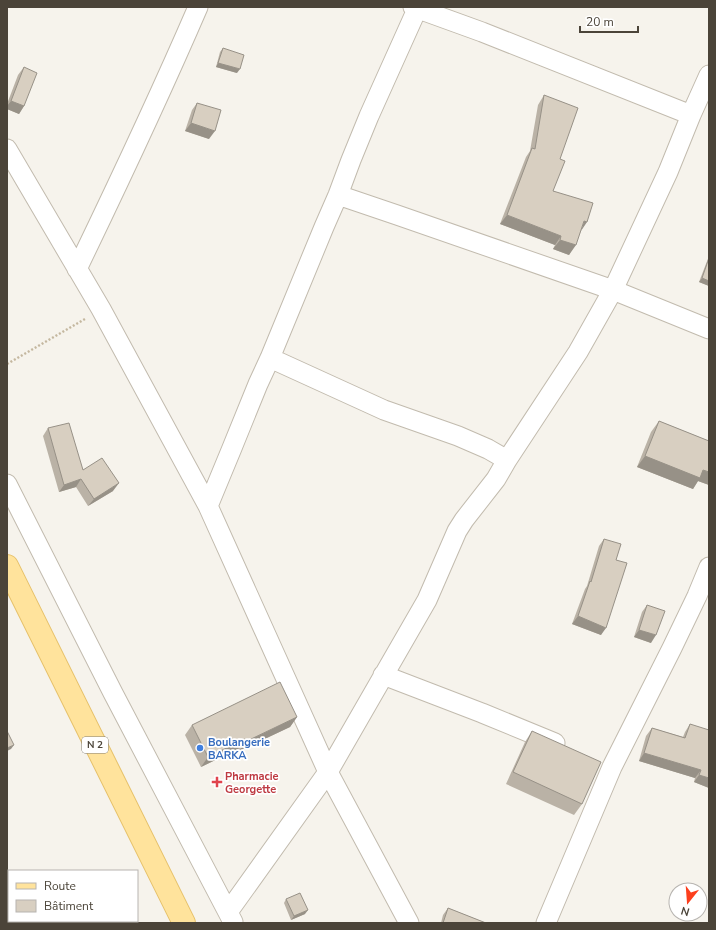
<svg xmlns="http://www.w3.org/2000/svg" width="716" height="930" font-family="'Nunito Sans',sans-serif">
<rect width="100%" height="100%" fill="#f6f3ec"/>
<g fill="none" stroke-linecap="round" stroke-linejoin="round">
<defs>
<path id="minor" d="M413,7L482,32L691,115
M7,149L101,309L208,506L328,772L409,923
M338,195L397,215L613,290L709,329
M77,269C119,182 160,95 198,7
M270,358L384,410L458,436L488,449L507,460
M7,484L113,693L233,922
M208,506L232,448L258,384L270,358L324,227L338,195L351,160L369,116L418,7
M383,675L482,713L555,743
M228,912L328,772L427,600L457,531L464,520L496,479L507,460L578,352L613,290L668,172L691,115L709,75
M546,923L612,767L672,648L697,596L709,567"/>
<path id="major" d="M7,566L184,923"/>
</defs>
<!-- minor casing -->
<use href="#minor" stroke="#c2bbae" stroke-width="21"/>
<!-- major casing -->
<use href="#major" stroke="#e6c16a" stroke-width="24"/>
<!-- path -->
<path stroke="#c4b79f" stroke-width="2.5" stroke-dasharray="2 2" stroke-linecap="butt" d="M7,364L85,319"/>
<!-- minor -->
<use href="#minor" stroke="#fff" stroke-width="19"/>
<!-- major -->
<use href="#major" stroke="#ffe39c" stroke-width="22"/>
</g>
<!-- wall -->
<path fill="#bab2a6" d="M223,48L237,73L216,67L220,52Z
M24,67V106L19,114L7,109V104L18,75Z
M544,95L560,159L553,191L581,231L569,255L553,249L555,245L500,224L526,157L530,151L538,105Z
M197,103L209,139L185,131L192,110Z
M709,256V286L699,282Z
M659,421L709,441V485L698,481L693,489L637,467L651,432Z
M48,428L83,470L113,491L88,506L76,487L59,492L43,436Z
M604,539L616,560L601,635L572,624L585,589L587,586L599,546Z
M647,605L651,643L634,637L642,612Z
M297,717L290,727L239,751L238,749L201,767L185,735L192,725Z
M690,724L709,788L694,782L695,778L639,761L646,736L652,728L683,737L685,732Z
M532,731L582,804L574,815L506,784L525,742Z
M286,899L305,914L291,920L284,903Z
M448,908L486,923H441L443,915Z"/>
<!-- shaded-wall -->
<path fill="#979187" d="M218,63L240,69L237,73L216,67Z
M11,101L24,106L19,114L7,109V106Z
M191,123L215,131L209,139L185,131Z
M507,215L561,236L555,245L500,224Z
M584,221L587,222L581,231Z
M560,240L576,245L569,255L553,249Z
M702,278L709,281V286L699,282Z
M645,456L709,472V485L698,481L693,489L637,467Z
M81,479L76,487L59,492L64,485Z
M119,483L113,491L88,506L94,499Z
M578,616L606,628L601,635L572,624Z
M639,630L656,635L651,643L634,637Z
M297,717L290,727L239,751L247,741Z
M245,739L238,749L201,767L208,757Z
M14,745L11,749L7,751V748Z
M644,753L701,770L695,778L639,761Z
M699,775L709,778V788L694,782Z
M308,910L305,914L291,920L294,916Z"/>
<!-- building -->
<path fill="#d8cfc1" stroke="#979187" d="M223,48L244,55L240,69L218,63Z
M24,67L37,73L24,106L11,101Z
M544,95L578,108L560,159L565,161L553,191L593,203L587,222L584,221L576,245L560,240L561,236L507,215L532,148L535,149Z
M197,103L221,110L215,131L191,123Z
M709,258V281L702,278Z
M659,421L709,441V472L703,470L700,478L645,456Z
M69,423L83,470L102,458L119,483L94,499L81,479L64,485L48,428Z
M604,539L621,544L616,560L627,563L606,628L578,616L590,581L591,582Z
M647,605L665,611L656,635L639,630Z
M280,682L297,717L247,741L245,739L208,757L192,725Z
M690,724L709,730V778L699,775L701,770L644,753L652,728L685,738Z
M7,731L14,745L7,748Z
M532,731L601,762L582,804L513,772Z
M300,893L308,910L294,916L286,899Z
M448,908L486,923H443Z
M76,921H88L89,923H72Z"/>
<!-- markers -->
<circle fill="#3f7fe0" stroke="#fff" stroke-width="1.5" cx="200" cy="748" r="4"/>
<path fill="#e0444e" stroke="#fff" stroke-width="1.5" d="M215 776h4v4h4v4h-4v4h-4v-4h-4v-4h4z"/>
<g text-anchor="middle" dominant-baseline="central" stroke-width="3.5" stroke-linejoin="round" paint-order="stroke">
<!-- shield labels -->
<rect fill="#fff" stroke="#817c74" stroke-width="1" x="82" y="737" width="26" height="16" rx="3"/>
<g font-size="10" font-weight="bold" fill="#4b4439">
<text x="95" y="745">N 2</text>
</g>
<!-- shop labels -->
<g font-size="11" font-weight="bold" fill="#366cbe" stroke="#fff" text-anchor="start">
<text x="208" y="742">Boulangerie<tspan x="208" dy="13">BARKA</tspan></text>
</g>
<!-- health labels -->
<g font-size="11" font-weight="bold" fill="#be3a42" stroke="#fff" text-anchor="start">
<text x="225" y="776">Pharmacie<tspan x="225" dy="13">Georgette</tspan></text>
</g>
</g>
<!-- border -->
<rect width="716" height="930" fill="none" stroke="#4b4439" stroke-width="16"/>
<!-- legend -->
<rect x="8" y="870" width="130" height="52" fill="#ffffff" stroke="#b7b4b0"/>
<rect x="16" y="883" width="20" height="6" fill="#ffe39c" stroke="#b7b4b0"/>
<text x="44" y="890" font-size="12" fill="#4b4439">Route</text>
<rect x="16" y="900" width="20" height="12" fill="#d8cfc1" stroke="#b7b4b0"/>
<text x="44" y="910" font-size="12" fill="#4b4439">Bâtiment</text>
<!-- north arrow -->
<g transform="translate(688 902) rotate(197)"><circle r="19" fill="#ffffff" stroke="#b7b4b0"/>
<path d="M0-3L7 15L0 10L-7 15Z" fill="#fc3f1d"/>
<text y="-6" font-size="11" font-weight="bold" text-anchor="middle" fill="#4b4439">N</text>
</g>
<!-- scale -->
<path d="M580 26v6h58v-6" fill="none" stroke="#4b4439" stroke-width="2"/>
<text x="586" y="26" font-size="12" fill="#4b4439" stroke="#ffffff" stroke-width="3" paint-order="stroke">20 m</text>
</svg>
